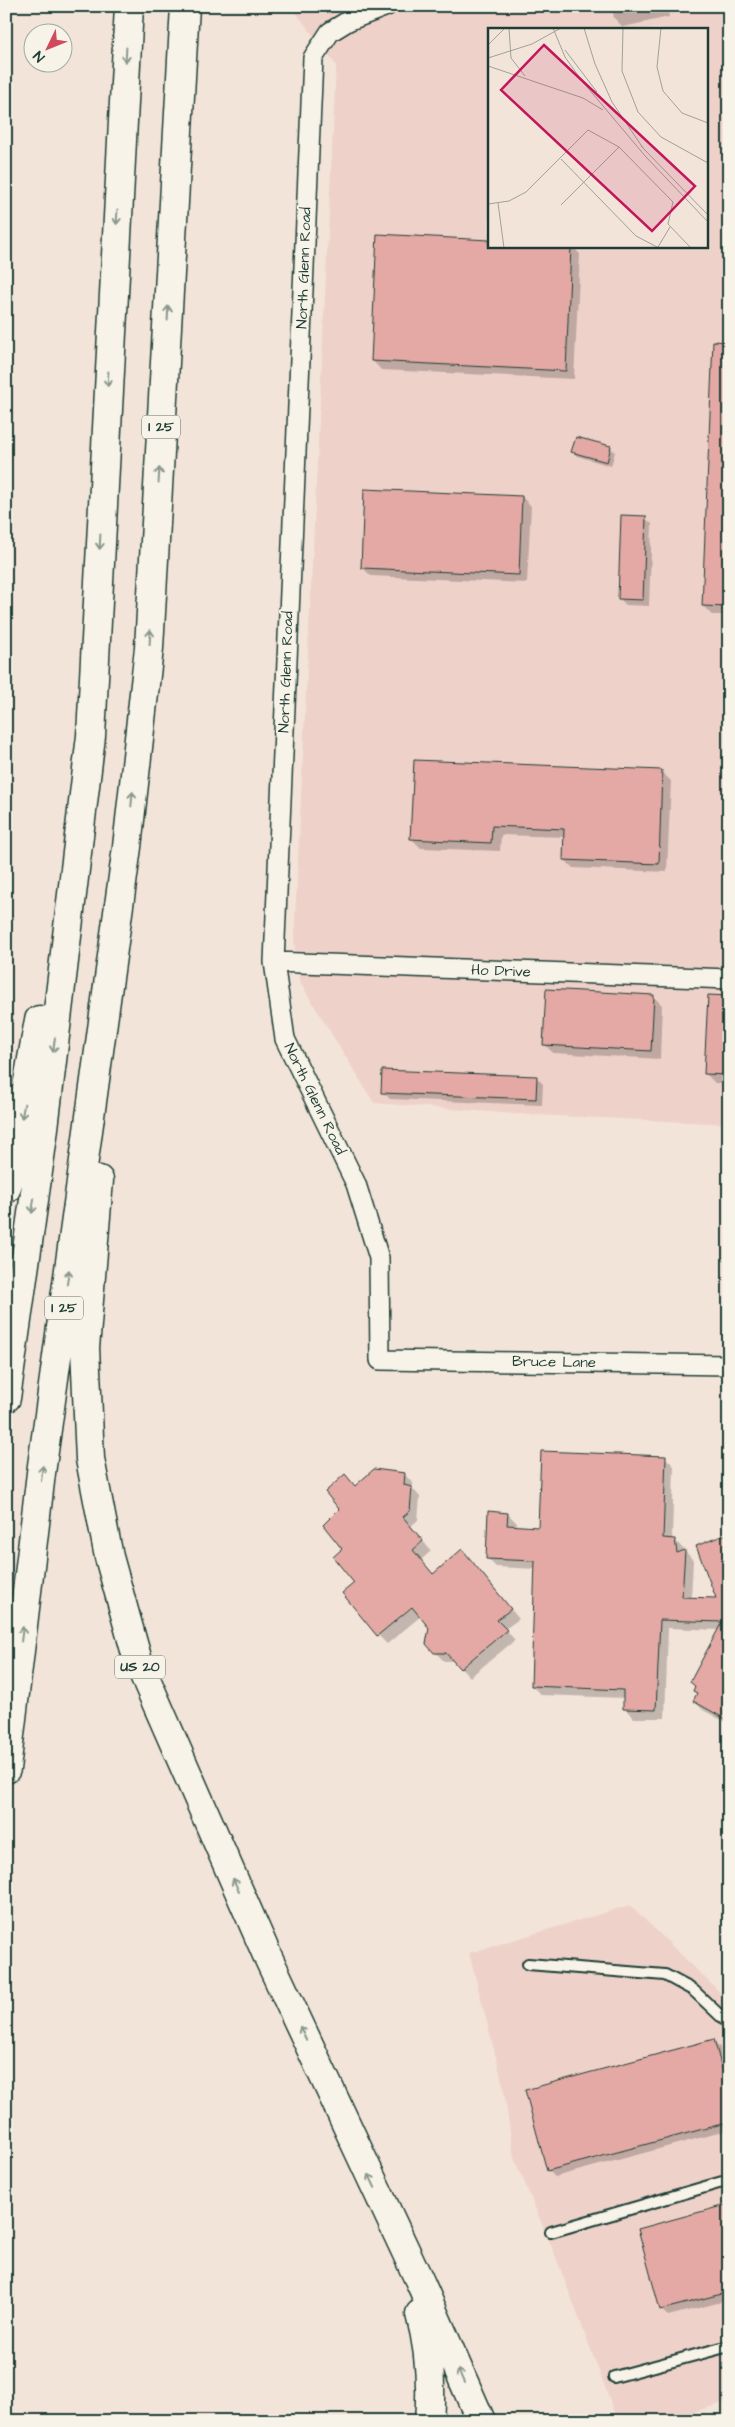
<svg xmlns="http://www.w3.org/2000/svg" width="735" height="2427" font-family="'Architects Daughter',sans-serif">
<rect width="100%" height="100%" fill="#f3e4da"/>
<filter id="ink" filterUnits="userSpaceOnUse"><feTurbulence type="fractalNoise" baseFrequency=".02" numOctaves="2"/><feDisplacementMap in="SourceGraphic" scale="10" xChannelSelector="R" yChannelSelector="G"/><feConvolveMatrix kernelMatrix="1 2 1 2 8 2 1 2 1" color-interpolation-filters="sRGB"/></filter>
<g filter="url(#ink)">
<!-- built -->
<path fill="#eed2ca" fill-rule="evenodd" d="M294,6H729V1124L514,1114L374,1103L299,981L294,941L336,65L293,9ZM489,29H706V246H489Z
M630,1905L729,2001V2401L666,2421H621L614,2411L555,2255L514,2158L503,2085L469,1953Z"/>
<!-- shadow -->
<path fill="#0003" d="M612,6H667L669,17L623,27L614,18Z
M489,246H572L580,254L574,379L381,370L372,360Z
M729,343V615H712L703,606Z
M577,438L611,448L615,452L611,466L577,456L573,452Z
M522,497L531,506L527,583L371,576L362,567Z
M645,518L652,524L649,606L626,605L619,598Z
M662,772L671,781L667,872L573,868L564,859L565,837L501,835L500,851L421,848L412,839Z
M653,996L662,1005L660,1059L553,1053L544,1044Z
M729,998V1083H715L706,1074Z
M536,1077L543,1084L542,1105L390,1099L383,1092Z
M665,1457L674,1466L672,1540H675L693,1560L691,1599H718L729,1536V1724L703,1710L694,1701L698,1694L694,1690L720,1630L668,1628L665,1718H634L625,1709V1698L541,1695L532,1686L536,1569L496,1567L487,1558L508,1514L517,1523L516,1527L540,1528Z
M404,1474L413,1483V1489L420,1497L418,1520L411,1526L431,1551L421,1560L434,1575L462,1550L519,1619L505,1629L515,1640L470,1677L455,1661H444L435,1652L430,1628L421,1616L387,1644L378,1635L356,1583L344,1549L341,1509L356,1487Z
M713,2041L720,2047L729,2080V2130L555,2177L548,2170Z
M729,2205V2300L668,2316L661,2310L640,2230Z"/>
<!-- building -->
<path fill="#e4a9a4" stroke="#1f3d34" d="M377,234L489,240V246H571L566,371L371,361Z
M713,341L729,342V607L702,606Z
M576,437L611,446L607,462L571,452Z
M364,489L522,496L519,575L361,568Z
M621,515L646,516L643,600L618,599Z
M414,760L662,770L659,864L563,860L564,829L492,826L491,843L410,839Z
M546,989L654,995L651,1051L543,1045Z
M708,995L729,996V1075L704,1074Z
M382,1070L537,1076L536,1099L381,1093Z
M541,1451L666,1456L663,1538L675,1539L677,1553L685,1550L682,1597L716,1598L696,1546L729,1533V1721L693,1701L697,1693L693,1691L695,1686L690,1682L722,1622L660,1620L656,1710L623,1709V1690L531,1686L535,1561L486,1559L488,1511L508,1513L507,1525L538,1527Z
M374,1469L405,1473L404,1485L412,1487L410,1511L403,1517L423,1541L413,1550L433,1574L462,1549L511,1609L497,1620L507,1630L460,1669L446,1653H434L426,1644L429,1628L412,1607L377,1636L342,1593L354,1583L333,1557L342,1549L323,1525L339,1509L325,1492L345,1474L355,1486Z
M714,2039L729,2095V2122L547,2171L525,2090Z
M729,2204V2292L660,2310L638,2229Z"/>
<g fill="none" stroke-linecap="round" stroke-linejoin="round">
<defs>
<path id="service" d="M528,1964L665,1975L693,1990L729,2024
M551,2232L729,2180
M614,2377L729,2346"/>
<path id="minor" d="M387,6L348,21L330,32L313,58L274,962L285,1039L356,1184L379,1258L380,1360L729,1365
M274,962L729,979"/>
<path id="motorway" d="M99,1180L85,1348L90,1459L109,1557L138,1661L267,1955L421,2284L481,2421
M6,1189L12,1170L39,1020
M6,1398L43,1136L91,736L129,6
M6,1769L41,1473L127,847L149,648L185,6
M420,2314C430,2350 432,2383 429,2421"/>
</defs>
<!-- service casing -->
<use href="#service" stroke="#1f3d34" stroke-width="14"/>
<!-- minor casing -->
<use href="#minor" stroke="#1f3d34" stroke-width="22"/>
<!-- motorway casing -->
<use href="#motorway" stroke="#1f3d34" stroke-width="31"/>
<!-- service -->
<use href="#service" stroke="#f7f3e8" stroke-width="10"/>
<!-- minor -->
<use href="#minor" stroke="#f7f3e8" stroke-width="19"/>
<!-- motorway -->
<use href="#motorway" stroke="#f7f3e8" stroke-width="28"/>
</g>
<!-- one-way arrows -->
<defs><path id="oneway-shaft" d="M-6 0H5M1.5-3L5.5 0L1.5 3" fill="none" stroke-width="1.6" stroke-linecap="round" stroke-linejoin="round" transform="scale(1.25)"/></defs>
<g stroke="#8b988e">
<use href="#oneway-shaft" transform="translate(126 55) rotate(93)"/>
<use href="#oneway-shaft" transform="translate(117 217) rotate(93)"/>
<use href="#oneway-shaft" transform="translate(168 313) rotate(-87)"/>
<use href="#oneway-shaft" transform="translate(108 379) rotate(93)"/>
<use href="#oneway-shaft" transform="translate(159 475) rotate(-87)"/>
<use href="#oneway-shaft" transform="translate(100 542) rotate(93)"/>
<use href="#oneway-shaft" transform="translate(150 637) rotate(-87)"/>
<use href="#oneway-shaft" transform="translate(132 799) rotate(-84)"/>
<use href="#oneway-shaft" transform="translate(54 1045) rotate(97)"/>
<use href="#oneway-shaft" transform="translate(23 1111) rotate(100)"/>
<use href="#oneway-shaft" transform="translate(33 1206) rotate(98)"/>
<use href="#oneway-shaft" transform="translate(68 1277) rotate(-82)"/>
<use href="#oneway-shaft" transform="translate(42 1473) rotate(-83)"/>
<use href="#oneway-shaft" transform="translate(22 1634) rotate(-83)"/>
<use href="#oneway-shaft" transform="translate(236 1885) rotate(-114)"/>
<use href="#oneway-shaft" transform="translate(303 2033) rotate(-115)"/>
<use href="#oneway-shaft" transform="translate(372 2181) rotate(-115)"/>
<use href="#oneway-shaft" transform="translate(461 2376) rotate(-114)"/>
</g>
</g>
<g text-anchor="middle" dominant-baseline="central" stroke-width="4" stroke-linejoin="round" paint-order="stroke">
<!-- shield labels -->
<g fill="#f7f3e8" stroke="#60746a" stroke-width="1">
<rect x="142" y="415.5" width="38" height="23" rx="4"/>
<rect x="45" y="1296.5" width="38" height="23" rx="4"/>
<rect x="115" y="1655.5" width="50" height="23" rx="4"/>
</g>
<g font-size="14" font-weight="bold" fill="#1f3d34">
<text x="161" y="427">I 25</text>
<text x="64" y="1308">I 25</text>
<text x="140" y="1667">US 20</text>
</g>
<!-- street labels -->
<g font-size="15" fill="#1f3d34" stroke="#f7f3e8">
<text transform="translate(304 268) rotate(-88)">North Glenn Road</text>
<text transform="translate(286 672) rotate(-88)">North Glenn Road</text>
<text transform="translate(501 971) rotate(2)">Ho Drive</text>
<text transform="translate(315 1099) rotate(64)">North Glenn Road</text>
<text transform="translate(554 1362) rotate(1)">Bruce Lane</text>
</g>
</g>
<!-- overview -->
<g transform="translate(488 28)">
<rect width="220" height="220" fill="#f3e4da"/>
<path fill="none" stroke="#9ea198" stroke-width="1" d="M21,0L23,30L37,48M65,0L77,29L94,53L158,129L220,194M96,0L107,36L124,74L155,120M135,0L134,43L150,84L173,109L220,135M173,0L169,39L175,63L194,85L220,95M0,17L17,0M77,22L109,64M0,30L44,16L73,0M0,38L95,70L115,82M153,118L220,187M73,131L148,208L171,220M10,175L16,220M0,176L21,173L38,164L100,102L131,119L185,174L180,196L203,220M73,177L131,119M170,219L182,199"/>
<path fill="#c2185b" fill-opacity="0.15" stroke="#c2185b" stroke-width="2.5" d="M56,17L207,158L164,203L13,62Z"/>
<rect width="220" height="220" fill="none" stroke="#1f3d34" stroke-width="2.5"/>
</g>
<!-- margin -->
<rect width="735" height="2427" fill="none" stroke="#f7f3e8" stroke-width="25"/>
<rect x="12" y="12" width="710" height="2402" fill="none" stroke="#1f3d34" stroke-width="2" filter="url(#ink)"/>
<!-- north arrow -->
<g transform="translate(48 48) rotate(227)"><circle r="24" fill="#f7f3e8" stroke="#a1aaa0"/>
<path d="M0-4L9 19L0 12L-9 19Z" fill="#d1495b"/>
<text y="-8" font-size="14" font-weight="bold" text-anchor="middle" fill="#1f3d34">N</text>
</g>
</svg>
